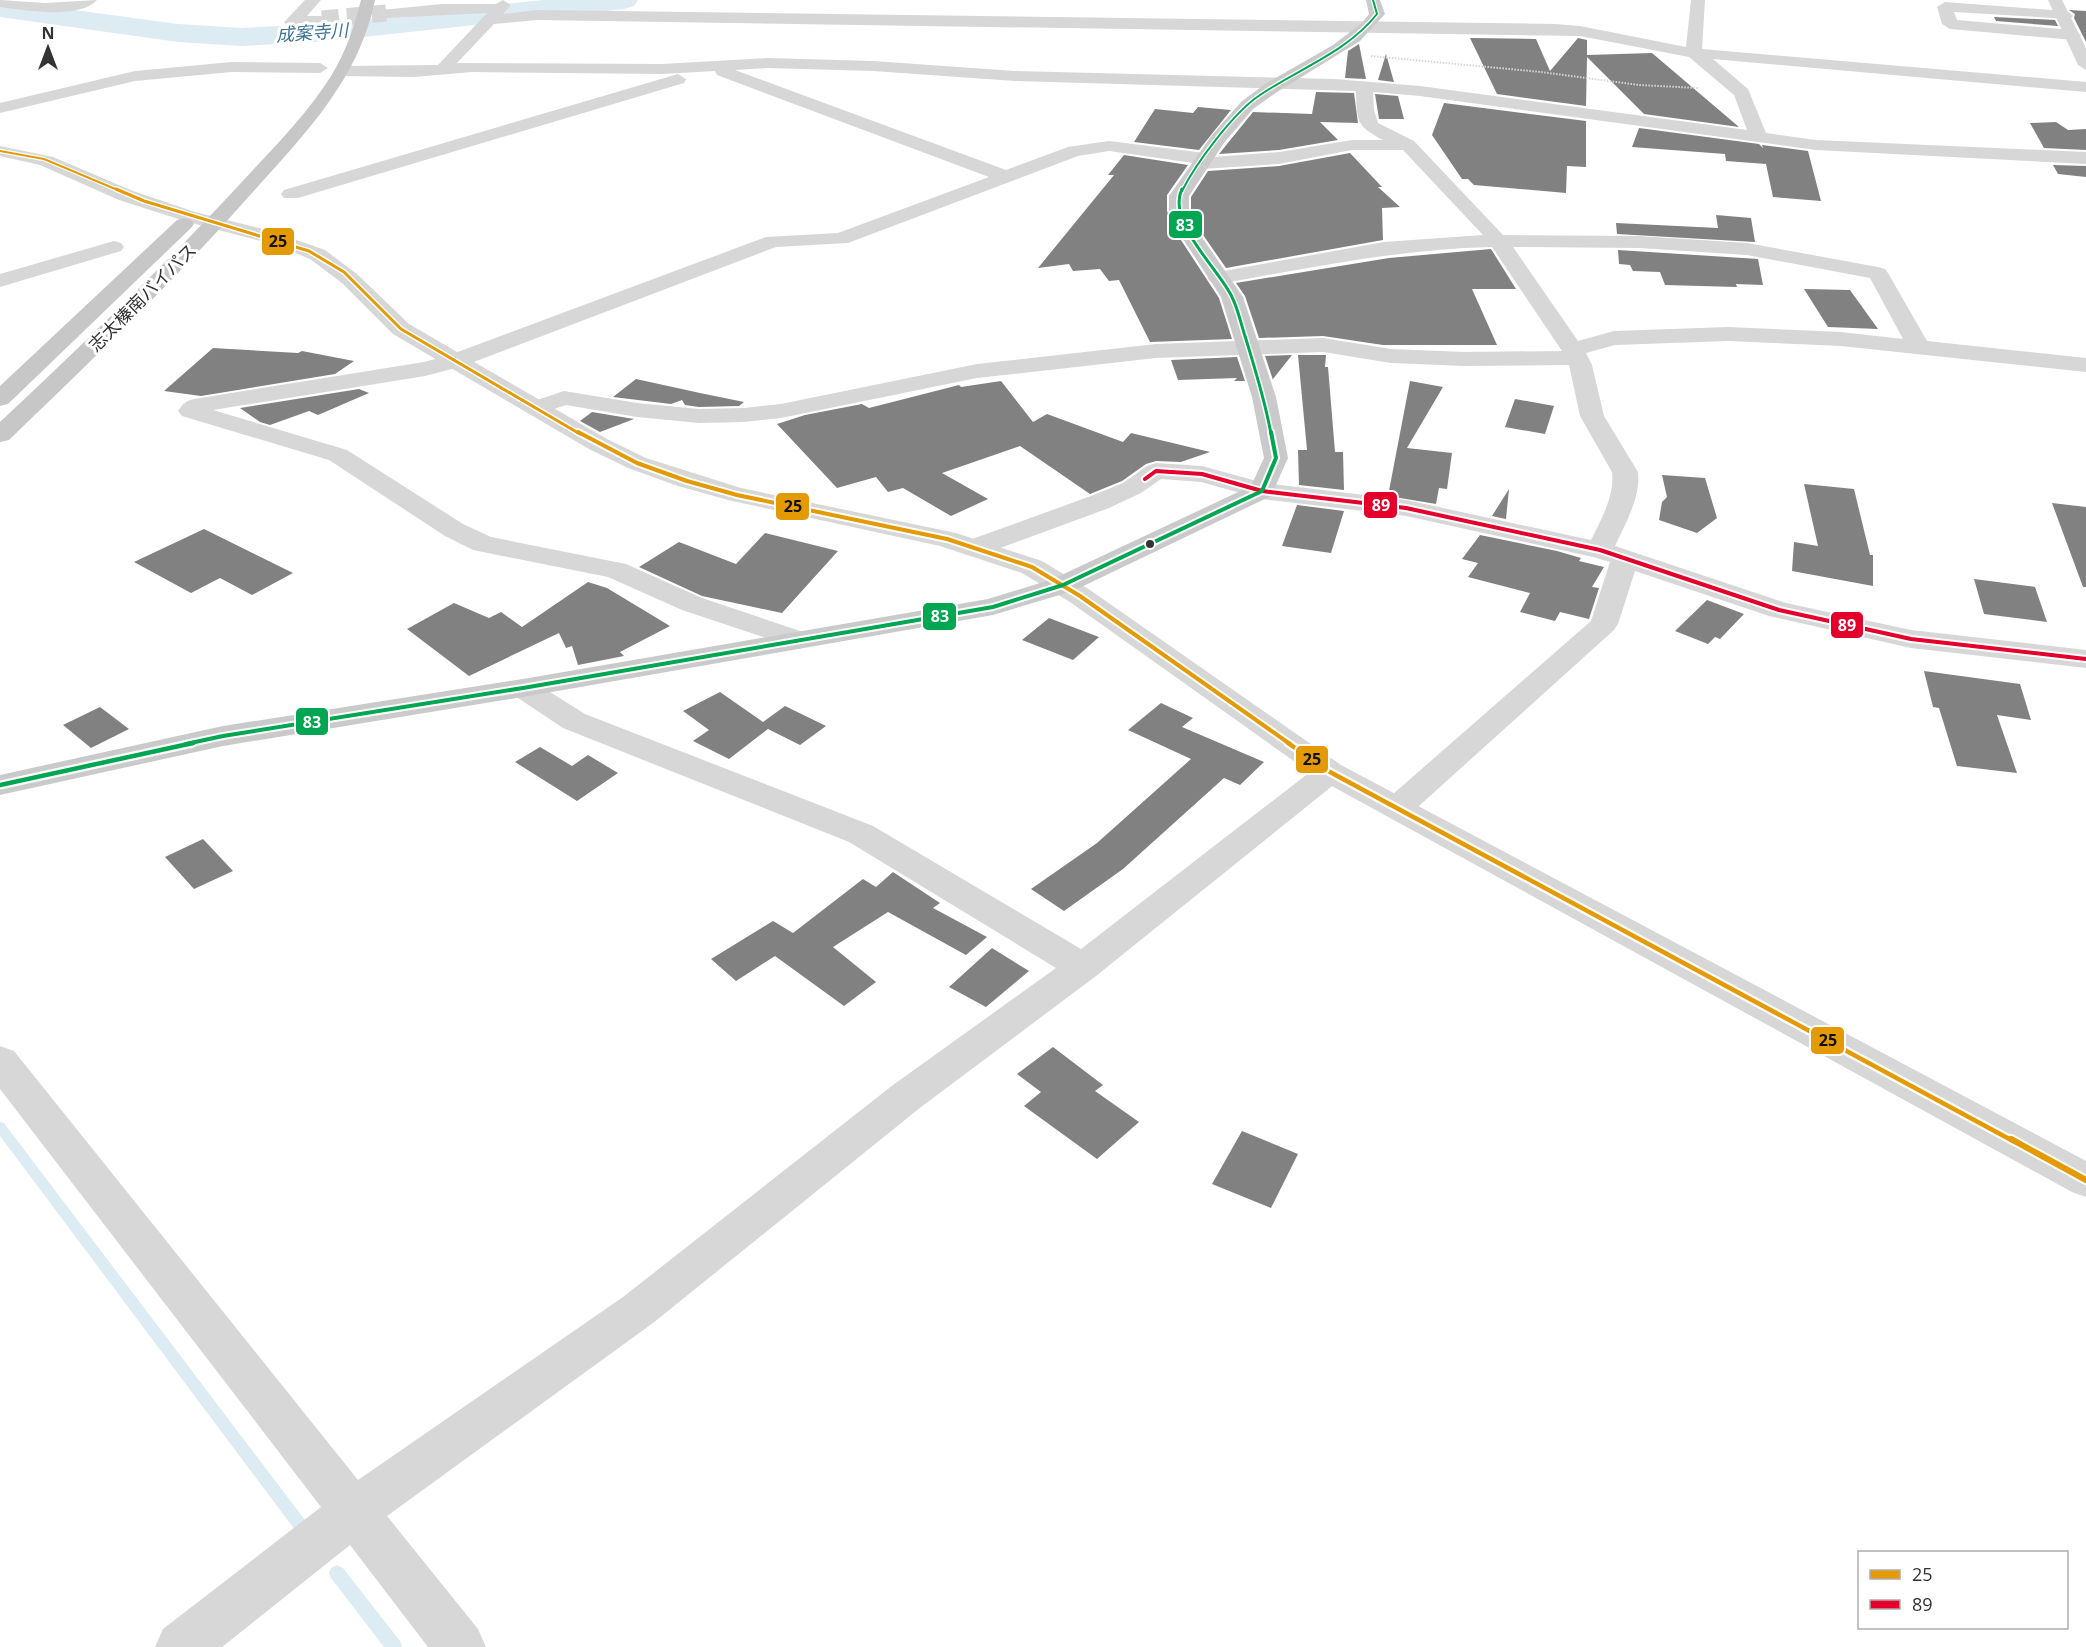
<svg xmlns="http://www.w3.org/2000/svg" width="2086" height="1647" font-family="'Open Sans','Noto Sans JP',sans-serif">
<rect width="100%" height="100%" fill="#fff"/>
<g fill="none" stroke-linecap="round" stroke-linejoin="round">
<!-- stream -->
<path fill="#ddebf3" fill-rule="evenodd" d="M0,1122L4,1123L308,1524L311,1529L308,1534L303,1536L298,1534L0,1136Z
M337,1565L343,1568L400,1641L402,1647H384L331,1578L329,1573L331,1568Z"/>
<!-- river -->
<path fill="#ddebf3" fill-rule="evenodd" d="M0,0L178,24L241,28L316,24L543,0H638L634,6L624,9L316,42L241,46L178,42L0,17Z"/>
</g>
<!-- building -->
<path fill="#818181" d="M2069,10L2086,11V42L2074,18L2075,14Z
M1994,17L2055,20L2058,26L1996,21Z
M1470,38L1536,39L1550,71L1578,38L1587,40V55L1652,53L1739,127L1644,114L1587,57L1586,106L1497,94Z
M1359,44L1366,79L1345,78L1348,51Z
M1386,54L1394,82L1378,80Z
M1316,92L1354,93L1358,123L1320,122L1338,140L1279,150L1219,154L1253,112L1312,114Z
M1375,94L1398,96L1404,119H1379Z
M1444,103L1586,121V167L1567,166L1566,193L1474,185L1468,179H1462L1432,135Z
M1198,107L1231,110L1199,150L1134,142L1155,109L1193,113Z
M2056,122L2068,130L2086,129V150L2044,148L2030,123Z
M1639,128L1759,144L1763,148L1762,145L1808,151L1821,201L1773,197L1766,164L1726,161L1725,154L1632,147Z
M1350,153L1382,187H1378L1400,207L1382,208L1383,240L1226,268L1201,232L1191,210V197L1208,171L1279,166Z
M1124,155L1188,165L1167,195V211L1177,234L1219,298L1232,339L1150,342L1119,280L1109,281L1100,269L1073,271L1069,264L1038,268L1114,175H1108Z
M2053,165L2086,166V177L2058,174Z
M1716,215L1751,218L1755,242L1617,234L1616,223L1718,228Z
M1491,249L1516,289H1472L1497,345H1383L1323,336L1259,338L1245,296L1236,283L1389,258Z
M1618,250L1758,259L1763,285L1736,284L1737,287L1665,285L1660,272L1633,271L1630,265L1619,264Z
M1804,289L1850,290L1878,329L1828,327Z
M213,348L298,353L302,351L354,361L335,374L201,396L164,391Z
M1292,355L1273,379V380L1265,356Z
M1298,355H1326L1325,367H1328L1335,452H1343L1344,490L1299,485L1298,450H1307Z
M1237,357L1245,381H1234L1237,378L1178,380L1171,360Z
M636,379L700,393L744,402L739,406L699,407L685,405L682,400L671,404L613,397Z
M1001,381L1033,422L1047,414L1123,442L1131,433L1210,452L1181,462L1156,461L1146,464L1122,481L1090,494L1020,446L942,473L988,499L951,516L903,488L888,492L876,477L837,488L777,424L805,415L862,404L869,408L959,385L961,387Z
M1410,381L1443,387L1407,448L1452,453L1447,489L1439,488L1436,504L1388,496Z
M359,389L369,393L318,415L309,411L270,425L260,422L240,408Z
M1515,399L1554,406L1545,434L1505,427Z
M592,412L634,419L600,432L580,421Z
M1662,475L1705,478L1717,518L1697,533L1659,520L1662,502L1667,497Z
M1804,484L1854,489L1870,555H1873V586L1792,571L1794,542L1818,546Z
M1509,489L1506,519L1492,516Z
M2052,503L2086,507V587H2083Z
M1297,505L1344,511L1331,553L1282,546Z
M204,529L293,573L252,595L220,578L191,593L134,562Z
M765,533L838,551L782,613L702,596L639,567L679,542L736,564Z
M1480,535L1557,551L1581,558L1579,561L1604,567L1592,587L1599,588L1589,619L1560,612L1555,621L1520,612L1530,593L1468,577L1478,563L1462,559Z
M1974,579L2035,587L2047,622L1984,614Z
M588,582L607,588L670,626L620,652L624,656L578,665L572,646L566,648L559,633L469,676L407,629L454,603L489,618L501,612L522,627Z
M1707,600L1744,614L1720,639L1715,637L1708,644L1675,631Z
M1049,618L1099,637L1073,660L1022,640Z
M1924,671L2020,684L2031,720L1997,715L2017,773L1957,766L1939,708L1933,707Z
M720,692L763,722L785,706L826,726L800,745L768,729L729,759L693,741L709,730L683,711Z
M1161,703L1193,718L1182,727L1264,762L1240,785L1224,778L1123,869L1064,911L1031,889L1097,843L1191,759L1128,730Z
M100,707L129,729L91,748L63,725Z
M540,747L572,766L588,755L618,773L577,801L515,762Z
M203,839L233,871L194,889L165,857Z
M893,872L940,903L933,908L987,937L966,955L888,912L833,947L876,982L844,1006L775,956L736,981L711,959L773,921L793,933L863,879L876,887Z
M992,948L1029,971L986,1007L949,987Z
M1053,1047L1103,1085L1095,1091L1139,1122L1097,1159L1024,1106L1041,1092L1017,1074Z
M1242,1131L1298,1154L1271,1208L1212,1184Z"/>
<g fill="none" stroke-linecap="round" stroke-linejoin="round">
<!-- minor-tunnel -->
<path stroke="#d6d6d6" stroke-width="17" stroke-dasharray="17 8" stroke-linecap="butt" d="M322,19L386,13"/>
<!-- path -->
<path stroke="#d6d6d6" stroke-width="2" stroke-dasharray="1.5 1.5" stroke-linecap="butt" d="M1371,56L1541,72L1639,85L1698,88"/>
<!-- minor -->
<path fill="#d7d7d7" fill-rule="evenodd" d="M0,0L45,3L97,0C79,20 24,10 0,7Z
M305,0H321L307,16H327L330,19L327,22L287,25L284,22L287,19Z
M503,0L511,5L503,14L537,10L1555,24L1580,26L1686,47L1691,0H1705L1702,49L2086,82V92L1713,59L1748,89L1766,133L1816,140L2086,152V164L1816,150L1420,96L1373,92L1374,110L1378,123L1414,141L1503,235L1639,236L1747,243L1878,267L1885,269L1888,273L1927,341L2086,358V372L1841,346L1728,341L1615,345L1586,353L1592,365L1604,416L1638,472C1641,497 1625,524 1615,546L1786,603L1911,630L2086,650V668L1911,648L1769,616L1635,571L1618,624L1614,630L1409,815L1397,819L1385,815L1381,808L1385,801L1591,621L1610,562L1593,557L1406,516L1262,499L1201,482L1161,479L1141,493L1109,508L984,554L974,556L964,554L961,548L964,542L1091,496L1123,483L1147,466L1156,463L1202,466L1264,483L1406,500L1591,540C1601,520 1615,495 1612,472L1580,416L1569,365L1464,366L1391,363L1323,352L1156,358L977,378L781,418L744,422L699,423L637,417L566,405L536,415L528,413L524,408L528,403L564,391L637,403L699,409L744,408L781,404L977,364L1156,344L1323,338L1391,349L1464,352L1562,351L1492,247C1399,249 1309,268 1218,284L1211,282L1207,278L1211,274L1218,272L1384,242L1483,235L1403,150H1352L1279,164L1202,169L1195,167L1193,163L1109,151L1078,156L848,243L776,247L463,366L425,376L213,410L347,450L463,524L491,537L626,564L702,598L809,634L813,640L809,646L799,649L682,610L608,577L473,550L445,536L329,460L182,416L178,411C183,404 185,401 194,399L424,362L447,356L766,237L838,233L989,177L717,75L715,71L662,74L472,72L414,77L342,76L334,71L342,66L438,65L487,13L386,18L378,13L381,10L442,4H496ZM537,20L1580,36L1689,57L1734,95L1747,130L1420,86L1334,79L1015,71L873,61L768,58L662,64L457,63L494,24ZM768,68L873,71L1015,81L1356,91C1357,121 1356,126 1383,140H1352L1279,152L1213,157L1205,153L1109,141L1068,147L1006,170L735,70ZM1513,247L1639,248L1747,255L1870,278L1903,339L1841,332L1728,327L1614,331L1578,341Z
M1945,2L2065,11L2070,13L2073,16L2070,19L1954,12L1957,20L2073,30L2081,35L2073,40L1950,29L1942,24L1937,7Z
M232,62L320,63L328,68L320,73L232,72L135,81L0,113V103L135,71Z
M678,74L686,79L684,83L298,198H284L281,194L284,190Z
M0,146L53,157L133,191L198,213L201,217L198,221L191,223L119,200L40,165L0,156Z
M114,241L121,243L124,247L121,251L0,287V274Z
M523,679L534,682L585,714L873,826L1081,949L1319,765L1330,762L1341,765L1346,772L1341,779L1096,976L921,1107L653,1323L387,1516L478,1629L486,1647H428L350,1545L222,1647H155L163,1629L321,1507L0,1089V1046L14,1051L358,1480L623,1297L893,1085L1056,968L849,842L563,728L512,694L508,688L512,682Z"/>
<!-- tertiary -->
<path fill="#d7d7d7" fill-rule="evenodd" d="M2048,0H2062L2086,48V70L2078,65Z
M191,211L271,231L325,250L357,274L409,324L607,439L646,458L741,488L956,533L1042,561L1090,590L1341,765L2086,1161V1197L2072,1192L1319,779L1070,602L1022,573L940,546L728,500L678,486L628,468L589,449L393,334L342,283L310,259L276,245L184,221L181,217L184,213Z"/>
<!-- primary -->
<path fill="#cacaca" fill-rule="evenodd" d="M1366,0H1380L1385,14L1360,41L1277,92L1253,109L1224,143L1189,196V210L1199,233L1243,297L1276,397L1288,458L1271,496L1073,591L993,615L523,697L223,746L0,795V775L223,726L523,679L988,599L1053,579L1251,486L1264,458L1252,397L1221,297L1179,233L1169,210V196L1212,135L1241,102L1265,84L1333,45L1362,23L1369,14Z"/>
<!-- trunk -->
<path fill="#c7c7c7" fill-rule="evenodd" d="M361,0H375C358,84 298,141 243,203C169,286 89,363 9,440L0,442V422C82,345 163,267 240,184C271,150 306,116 331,76C346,52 354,27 361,0Z
M184,218L191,220L194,224L191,228L8,404L0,406V386L177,220Z"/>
<defs>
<path id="bus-1-far4" d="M0,151L44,159L120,191"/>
<path id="bus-1-far3" d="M116,189L144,201L309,251L344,272L401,329L580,434"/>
<path id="bus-1-far2" d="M578,432L637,463L687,481L737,495L947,539L1032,567L1080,596L1290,744"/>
<path id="bus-1-far1" d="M1288,743L1330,772L2013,1141"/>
<path id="bus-1" d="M2011,1139L2086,1180"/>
<path id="bus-2" d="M1145,479L1156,471L1202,474L1262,491L1406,508L1600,550L1779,610L1911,639L2086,659"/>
<path id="bus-3-far3" d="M1182,191C1196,163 1234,112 1260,95C1300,68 1347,52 1377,14L1373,0"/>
<path id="bus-3-far2" d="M1182,189C1166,222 1219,269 1232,297C1238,309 1241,324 1245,336C1255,369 1265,400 1271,434"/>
<path id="bus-3-far1" d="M186,744L223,736L523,688L993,607L1063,585L1262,491L1276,458L1271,432"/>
<path id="bus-3" d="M0,785L193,743"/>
</defs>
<!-- bus-1-far4 casing -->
<use href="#bus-1-far4" stroke="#fff" stroke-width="4.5"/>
<!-- bus-1-far3 casing -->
<use href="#bus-1-far3" stroke="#fff" stroke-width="6"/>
<!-- bus-1-far2 casing -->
<use href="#bus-1-far2" stroke="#fff" stroke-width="8"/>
<!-- bus-1-far1 casing -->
<use href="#bus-1-far1" stroke="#fff" stroke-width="9"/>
<!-- bus-1 casing -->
<use href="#bus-1" stroke="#fff" stroke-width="10"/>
<!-- bus-2 casing -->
<use href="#bus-2" stroke="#fff" stroke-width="8"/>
<!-- bus-3-far3 casing -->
<use href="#bus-3-far3" stroke="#fff" stroke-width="4.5"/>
<!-- bus-3-far2 casing -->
<use href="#bus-3-far2" stroke="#fff" stroke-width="6"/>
<!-- bus-3-far1 casing -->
<use href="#bus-3-far1" stroke="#fff" stroke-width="8"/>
<!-- bus-3 casing -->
<use href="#bus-3" stroke="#fff" stroke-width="9"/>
<!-- bus-1-far4 -->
<use href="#bus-1-far4" stroke="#e39a05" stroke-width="2"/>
<!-- bus-1-far3 -->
<use href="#bus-1-far3" stroke="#e39a05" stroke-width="3"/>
<!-- bus-1-far2 -->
<use href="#bus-1-far2" stroke="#e39a05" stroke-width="4"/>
<!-- bus-1-far1 -->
<use href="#bus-1-far1" stroke="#e39a05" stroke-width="4.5"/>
<!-- bus-1 -->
<use href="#bus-1" stroke="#e39a05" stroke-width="6"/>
<!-- bus-2 -->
<use href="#bus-2" stroke="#e4002b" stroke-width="4"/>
<!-- bus-3-far3 -->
<use href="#bus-3-far3" stroke="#00a651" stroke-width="2"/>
<!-- bus-3-far2 -->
<use href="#bus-3-far2" stroke="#00a651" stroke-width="3"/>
<!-- bus-3-far1 -->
<use href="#bus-3-far1" stroke="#00a651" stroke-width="4"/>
<!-- bus-3 -->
<use href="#bus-3" stroke="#00a651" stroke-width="4.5"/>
</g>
<!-- markers -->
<circle fill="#333" stroke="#fff" stroke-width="2" cx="1150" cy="544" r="5"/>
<g text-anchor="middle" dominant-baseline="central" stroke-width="6" stroke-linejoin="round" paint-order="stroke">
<!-- far-water labels -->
<g font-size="18" font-style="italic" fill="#3f7597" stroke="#fff">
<text transform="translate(312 32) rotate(-4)">成案寺川</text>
</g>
<!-- far-street labels -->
<g font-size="18" fill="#333" stroke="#fff">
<text transform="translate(142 297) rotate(-45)">志太榛南バイパス</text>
</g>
</g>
<g stroke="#fff" stroke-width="2">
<rect x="1168" y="210" width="35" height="29" rx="6" fill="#00a651"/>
<rect x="261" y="227" width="34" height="29" rx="6" fill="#e39a05"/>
<rect x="1363" y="491" width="35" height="28" rx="6" fill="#e4002b"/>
<rect x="775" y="492" width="35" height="29" rx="6" fill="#e39a05"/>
<rect x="922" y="602" width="35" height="29" rx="6" fill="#00a651"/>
<rect x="1830" y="611" width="34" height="28" rx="6" fill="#e4002b"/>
<rect x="295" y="707" width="34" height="29" rx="6" fill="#00a651"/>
<rect x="1295" y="745" width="34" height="29" rx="6" fill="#e39a05"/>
<rect x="1810" y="1026" width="35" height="29" rx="6" fill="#e39a05"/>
</g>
<g font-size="16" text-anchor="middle" font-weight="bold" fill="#fff">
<text x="1185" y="231">83</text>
<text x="1381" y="511">89</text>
<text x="940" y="622">83</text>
<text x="1847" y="631">89</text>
<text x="312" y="728">83</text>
</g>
<g font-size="16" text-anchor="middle" font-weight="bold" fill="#111">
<text x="278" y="247">25</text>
<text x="793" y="512">25</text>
<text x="1312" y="765">25</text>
<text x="1828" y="1046">25</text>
</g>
<!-- legend -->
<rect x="1858" y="1551" width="210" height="78" fill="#ffffff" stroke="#adadad" stroke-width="1.5"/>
<rect x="1870" y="1570" width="30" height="9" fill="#e39a05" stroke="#adadad" stroke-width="1.5"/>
<text x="1912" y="1581" font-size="18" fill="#333333">25</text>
<rect x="1870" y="1600" width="30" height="9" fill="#e4002b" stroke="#adadad" stroke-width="1.5"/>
<text x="1912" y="1611" font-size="18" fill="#333333">89</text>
<!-- north arrow -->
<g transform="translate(48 48)" stroke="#ffffff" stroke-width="4.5" paint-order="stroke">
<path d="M0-4.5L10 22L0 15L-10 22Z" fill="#333333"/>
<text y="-9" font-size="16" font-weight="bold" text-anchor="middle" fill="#333333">N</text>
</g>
</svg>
